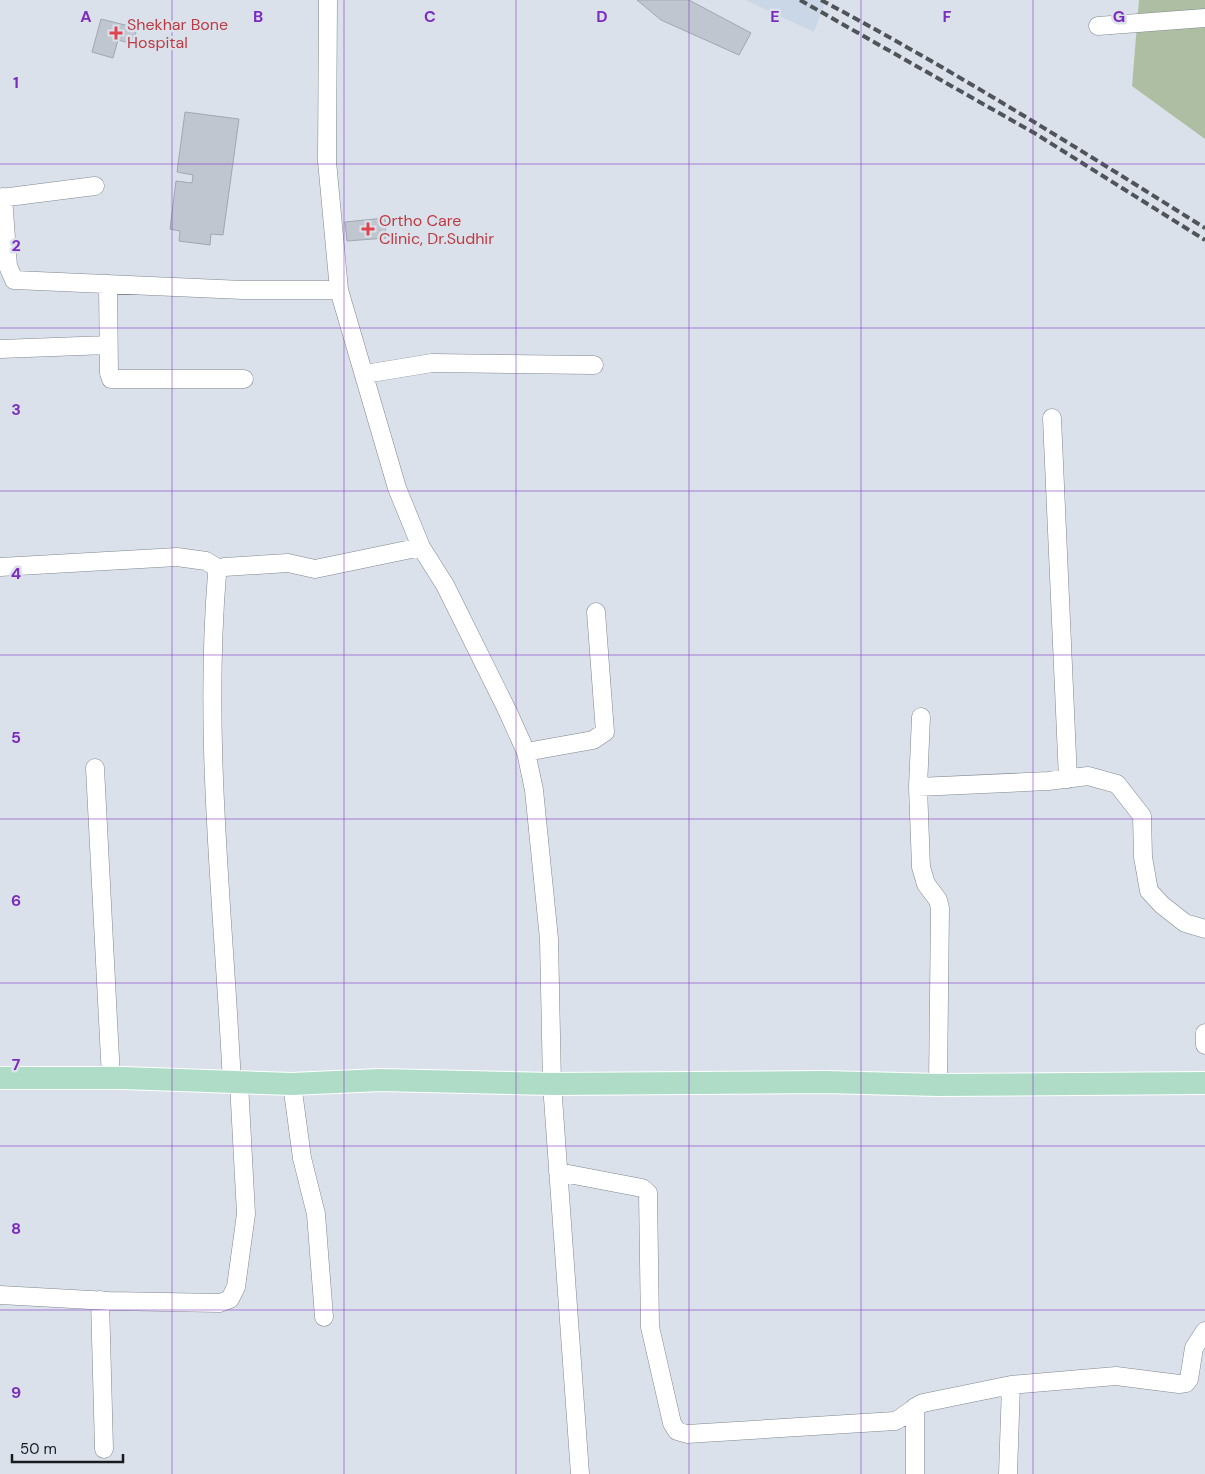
<svg xmlns="http://www.w3.org/2000/svg" width="1205" height="1474" font-family="'DM Sans',sans-serif">
<rect width="100%" height="100%" fill="#dae1eb"/>
<!-- built -->
<path fill="#cad7e6" d="M745,0H826L814,32Z"/>
<!-- green -->
<path fill="#aebea2" d="M1139,0H1205V139L1132,86Z"/>
<!-- building -->
<path fill="#bfc6cf" stroke="#a0a7b0" d="M637,0H689L751,33L739,55L661,20Z
M101,19L137,28L133,44L118,40L113,58L92,52Z
M185,112L239,119L223,235L211,234L210,245L179,241L180,231L170,229L176,181L192,183L193,175L177,172Z
M385,218L386,238L347,241L345,222Z"/>
<g fill="none" stroke-linecap="round" stroke-linejoin="round">
<defs>
<path id="minor" d="M328,0L327,161L339,290L397,488L421,547L445,585L508,712L526,752L534,790L549,939L552,1084L580,1474
M1098,26L1205,18
M3,197L8,266L14,280L243,290H339
M0,198L95,186
M108,284L109,373L111,379H244
M0,349L108,345
M365,374L432,363L594,365
M1052,418L1068,779
M0,567L177,557L206,561L219,569
M921,717L918,787L921,867L926,884L938,900L940,908L938,1085
M526,752L593,740L605,732L596,612
M95,768L111,1078
M918,787L1048,781L1088,776L1117,784L1142,816L1143,857L1149,891L1162,905L1185,923L1205,929
M1205,1033V1045
M232,1084C224,914 203,744 217,574L219,569L224,567L288,563L315,569L421,547
M292,1084L302,1158L316,1214L324,1317
M558,1172L642,1188L648,1193L650,1327L672,1423L677,1431L687,1434L895,1421C906,1416 912,1408 923,1403L1011,1385L1116,1376L1179,1384L1186,1383L1189,1379L1194,1348L1205,1331
M0,1295L109,1301L220,1303L230,1299L236,1287L246,1214L239,1083
M100,1300L104,1449
M915,1474V1407
M1008,1474L1011,1385"/>
<path id="major" d="M0,1078H123L292,1084L380,1080L552,1084L825,1082L938,1085L1205,1083"/>
</defs>
<!-- minor casing -->
<use href="#minor" stroke="#80878f" stroke-width="19"/>
<!-- major casing -->
<use href="#major" stroke="#fff" stroke-width="24"/>
<!-- minor -->
<use href="#minor" stroke="#fff" stroke-width="18"/>
<!-- major -->
<use href="#major" stroke="#afdcc7" stroke-width="22"/>
<!-- rail -->
<path stroke="#505459" stroke-width="4" stroke-dasharray="8 4" stroke-linecap="butt" d="M800,0L1036,134L1205,240
M821,0C953,70 1079,149 1205,228"/>
</g>
<!-- grid -->
<path fill="none" stroke="#7b2cbf" stroke-width="1" stroke-opacity="0.55" d="M172,0V1474M344,0V1474M516,0V1474M689,0V1474M861,0V1474M1033,0V1474M0,164H1205M0,328H1205M0,491H1205M0,655H1205M0,819H1205M0,983H1205M0,1146H1205M0,1310H1205"/>
<!-- markers -->
<g fill="#e0444e" stroke="#dae1eb" stroke-width="2">
<path d="M113.5 25.5h5v5h5v5h-5v5h-5v-5h-5v-5h5z"/>
<path d="M365.5 221.5h5v5h5v5h-5v5h-5v-5h-5v-5h5z"/>
</g>
<g text-anchor="middle" dominant-baseline="central" stroke-width="5" stroke-linejoin="round" paint-order="stroke">
<!-- health labels -->
<g font-size="16" fill="#be3a42" stroke="#dae1eb" text-anchor="start">
<text x="127" y="24">Shekhar Bone<tspan x="127" dy="18">Hospital</tspan></text>
<text x="379" y="220">Ortho Care<tspan x="379" dy="18">Clinic, Dr.Sudhir</tspan></text>
</g>
</g>
<g font-size="16" text-anchor="middle" font-weight="bold" fill="#7b2cbf" stroke="#dae1eb" stroke-width="5" stroke-linejoin="round" paint-order="stroke">
<text x="86" y="22">A</text>
<text x="258" y="22">B</text>
<text x="430" y="22">C</text>
<text x="602" y="22">D</text>
<text x="775" y="22">E</text>
<text x="947" y="22">F</text>
<text x="1119" y="22">G</text>
<text x="16" y="88">1</text>
<text x="16" y="251">2</text>
<text x="16" y="415">3</text>
<text x="16" y="579">4</text>
<text x="16" y="743">5</text>
<text x="16" y="906">6</text>
<text x="16" y="1070">7</text>
<text x="16" y="1234">8</text>
<text x="16" y="1398">9</text>
</g>
<!-- scale -->
<path d="M12 1454v8h111v-8" fill="none" stroke="#191c1f" stroke-width="2.5"/>
<text x="20" y="1454" font-size="15" fill="#191c1f" stroke="#dae1eb" stroke-width="4" paint-order="stroke">50 m</text>
</svg>
